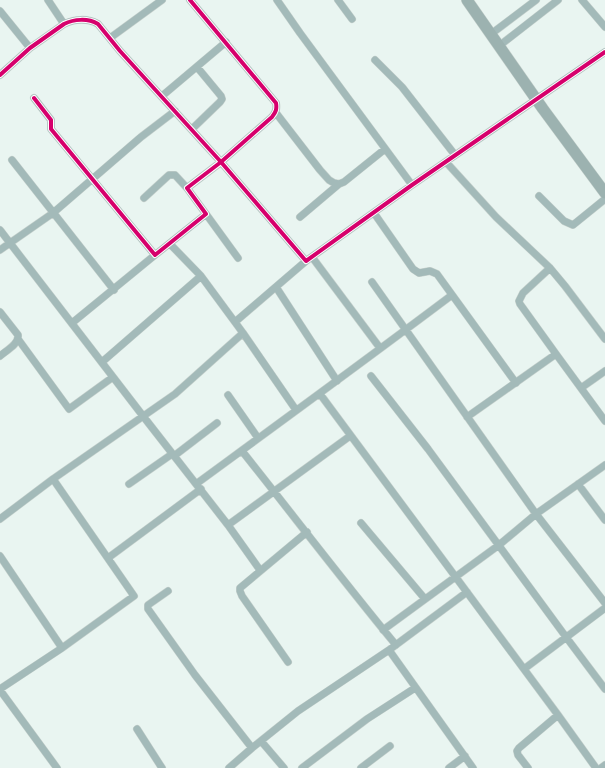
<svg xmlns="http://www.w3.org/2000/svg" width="605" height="768" font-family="'Noto Serif',serif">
<rect width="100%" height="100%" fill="#e9f5f1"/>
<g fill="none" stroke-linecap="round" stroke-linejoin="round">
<defs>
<path id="minor" d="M48,0L64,24
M277,0L300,33L412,185
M338,0L352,19
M582,0L605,27
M0,11L30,48
M491,34L536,0
M110,38L162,0
M499,46L558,0
M375,60L402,87L455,155
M0,75L30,48L64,24C74,19 88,18 98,24L120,51L221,162L306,261L412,185L605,52
M162,96L226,42
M34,98L51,120V129L155,255L206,214L187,188L221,162L272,117C276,112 277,109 276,103L190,0
M276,113L320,170L329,180L334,183L339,184L344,182L385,149
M192,129L220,102L222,99L221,96L197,67
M12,160L114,290
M446,162L496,217L550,268L565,286L605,339
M539,196L564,221L573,225L605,199
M144,198L169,175H175L187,188
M374,213L413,269L419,273L430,271L437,274L516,383
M206,214L238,258
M300,217L339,184
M0,230L143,416L228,525L260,570
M170,244L201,276L243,333L296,410
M0,250L53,213L141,137L175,111
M312,257L380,348
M550,268L523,293L519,301L520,304L556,354
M372,282L536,514L605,603
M276,287L337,381
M0,312L18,335C19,344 7,350 0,356
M235,322L306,261
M72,323L155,255
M18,339L69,409L113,377
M102,362L201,276
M371,376L428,449L566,637L605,689
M581,388L605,371
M320,394L558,715L596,768
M228,395L258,438
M467,417L556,354L605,421
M242,451C293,515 343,581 396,645
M174,456L217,423
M53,479L175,394L243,333
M129,484L172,454
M196,484C282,421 367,359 452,295
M578,484L605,520
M0,519L53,479L134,596L62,648L0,689
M361,523L425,599
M228,525L350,436
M0,556L62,648
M108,558L201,489
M168,591L148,605V609L195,675L252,748
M383,630L499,545L536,514L605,465
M389,650L473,768
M288,662L242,596L240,591V588L307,532
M524,669L605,608
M0,690L57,768
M137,729L162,768
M261,741L284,768
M229,768L252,748L298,711L389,650L467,592
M302,768L367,719L415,688
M361,768L390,746
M449,768L465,756
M528,768L518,755L517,751L519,748L558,715
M601,768L605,765"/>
<path id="primary" d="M467,0L543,109L605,193"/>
</defs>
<!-- minor casing -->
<use href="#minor" stroke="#c8d2ce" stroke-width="8"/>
<!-- primary casing -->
<use href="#primary" stroke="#c8d2ce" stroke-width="12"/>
<!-- minor -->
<use href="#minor" stroke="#a3bab9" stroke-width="7"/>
<!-- primary -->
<use href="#primary" stroke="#9cb2b0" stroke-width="11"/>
<defs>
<path id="cycleway" d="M0,75L30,48L64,24C74,19 88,18 98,24L120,51L221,162L306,261L412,185L605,52
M34,98L51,120V129L155,255L206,214L187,188L221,162L272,117C276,112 277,109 276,103L190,0"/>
</defs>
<!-- cycleway casing -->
<use href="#cycleway" stroke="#fff" stroke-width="6"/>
<!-- cycleway -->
<use href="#cycleway" stroke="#d6006c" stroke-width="4"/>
</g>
</svg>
